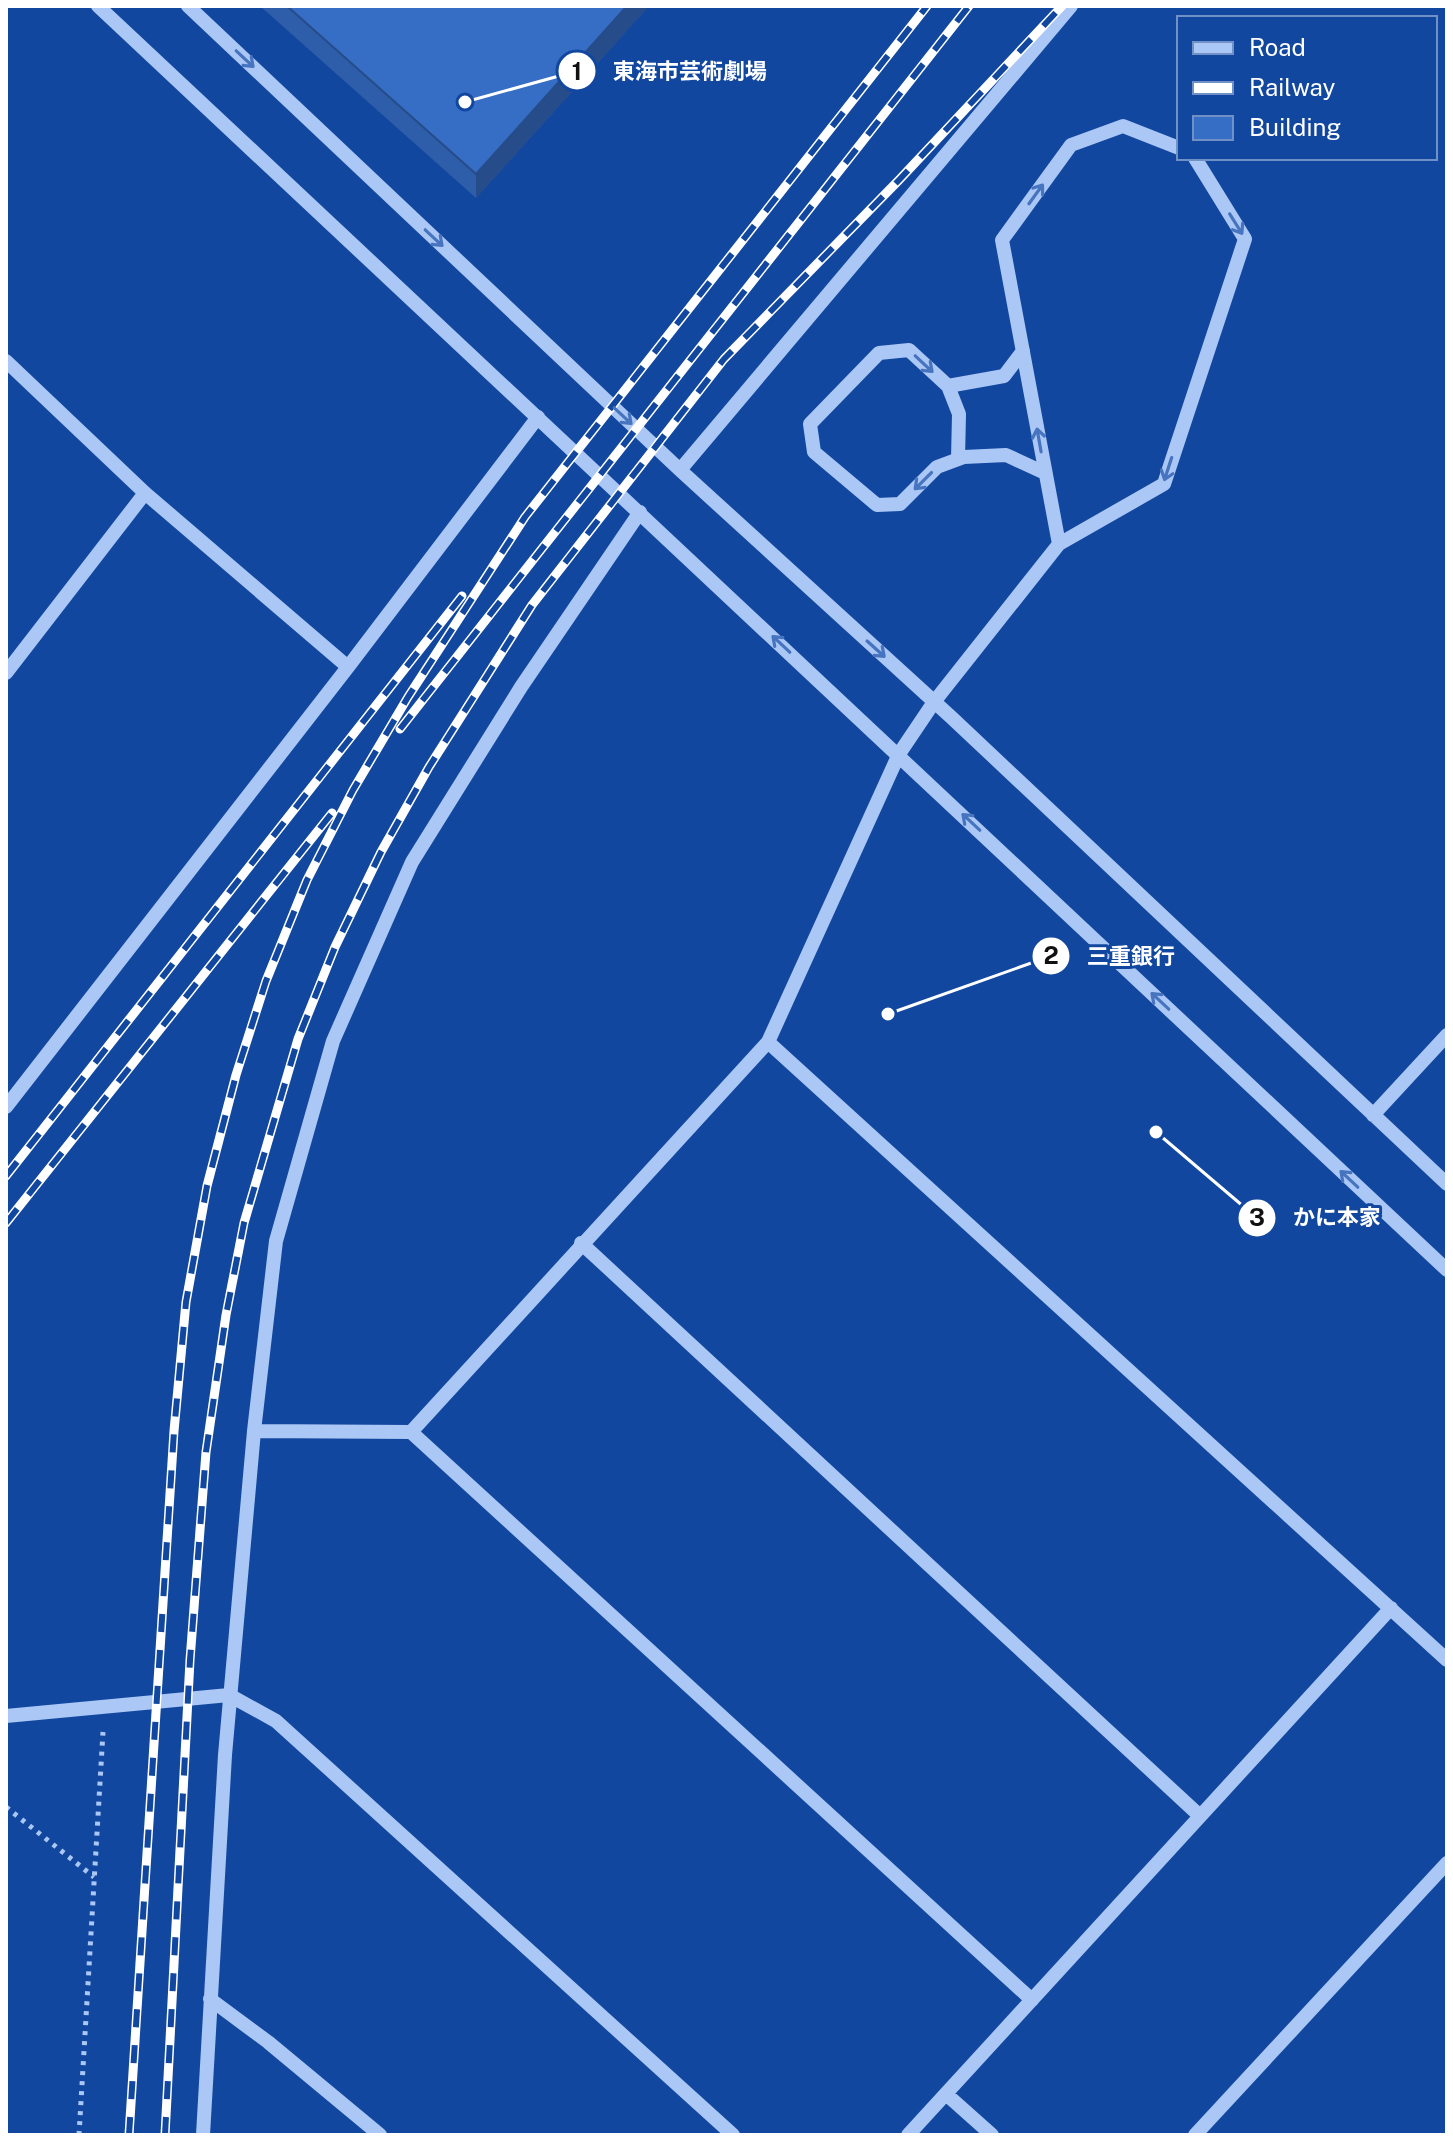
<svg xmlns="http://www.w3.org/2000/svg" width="1453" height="2141" font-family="'Public Sans','Noto Sans JP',sans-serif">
<rect width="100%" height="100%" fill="#1247a0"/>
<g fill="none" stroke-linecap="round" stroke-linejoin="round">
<!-- path -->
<path stroke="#aac7f5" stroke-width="5" stroke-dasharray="4 6" stroke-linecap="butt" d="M6,1807L94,1877
M79,2135L103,1732"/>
<!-- minor -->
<path stroke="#aac7f5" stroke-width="14" d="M98,6L1447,1270
M188,6L680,470L951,717L1447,1184
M1023,351L1004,376L948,386L909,350L879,353L810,424L814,452L877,505L900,504L937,467L964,457L1006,455L1045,473
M6,361L145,493L348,667
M948,386L959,414L958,459
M680,470L1071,6
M1059,544L1002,240L1071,145L1123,126L1179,148
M6,673L145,493
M768,1042L1447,1660
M6,1107L348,667L538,417
M1373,1115L1447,1035
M581,1243L1200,1816
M254,1431L276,1241L333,1041L412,862L521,687L640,512
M411,1432L768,1042L899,754L934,702L1059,544L1164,484L1245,239L1195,158
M6,1716L229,1695L276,1721L733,2135
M210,1999L268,2042L380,2135
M946,2094L992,2135
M203,2135L225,1755L254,1431L411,1432L1032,2000
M908,2135L1391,1608
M1195,2135L1447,1863"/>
<defs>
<path id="rail" d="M400,729L969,6
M6,1176L462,596
M6,1223L332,813
M129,2135L174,1431L186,1302L207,1186L236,1075L266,981L307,880L353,790L408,697L525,517L927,6
M165,2135L190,1660L206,1452L226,1315L244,1223L298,1039L335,947L381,852L429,767L532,605L724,359L899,180L1062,6"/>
</defs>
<!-- rail casing -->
<use href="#rail" stroke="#fff" stroke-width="9"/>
<!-- rail -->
<use href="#rail" stroke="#1247a0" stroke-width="6" stroke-dasharray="18" stroke-linecap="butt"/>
</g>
<!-- wall -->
<path fill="#2e5ea9" d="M260,6H649L476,198Z"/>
<!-- shaded-wall -->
<path fill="#264c8a" d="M627,6H649L476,198V174Z"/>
<!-- building -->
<path fill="#366dc5" stroke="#264c8a" stroke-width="2" d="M287,6H627L476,174Z"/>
<!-- one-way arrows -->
<defs><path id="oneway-shaft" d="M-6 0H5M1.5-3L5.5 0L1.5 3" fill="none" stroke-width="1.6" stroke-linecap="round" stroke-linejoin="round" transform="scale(2)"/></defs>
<g stroke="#4774be">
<use href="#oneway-shaft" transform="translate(245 59) rotate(43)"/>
<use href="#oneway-shaft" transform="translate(1036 194) rotate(-54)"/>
<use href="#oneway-shaft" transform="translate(1236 224) rotate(58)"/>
<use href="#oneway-shaft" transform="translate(434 238) rotate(43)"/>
<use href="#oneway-shaft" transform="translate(924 364) rotate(43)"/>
<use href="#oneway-shaft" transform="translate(623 416) rotate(43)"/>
<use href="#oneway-shaft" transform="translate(1039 440) rotate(-100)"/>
<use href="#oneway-shaft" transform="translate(1168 469) rotate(108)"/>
<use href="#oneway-shaft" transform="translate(923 481) rotate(135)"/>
<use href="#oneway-shaft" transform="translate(781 644) rotate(-137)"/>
<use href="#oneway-shaft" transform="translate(876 649) rotate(42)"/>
<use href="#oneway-shaft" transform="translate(971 822) rotate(-137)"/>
<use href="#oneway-shaft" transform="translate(1160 1001) rotate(-137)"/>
<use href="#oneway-shaft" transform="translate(1349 1179) rotate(-137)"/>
</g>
<!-- callouts -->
<path fill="none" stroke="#fff" stroke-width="3" d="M465 102L577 71M888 1014L1051 956M1156 1132L1257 1218"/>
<g fill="#fff" stroke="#1247a0" stroke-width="3">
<circle cx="465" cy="102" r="8"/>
<circle cx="888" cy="1014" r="8"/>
<circle cx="1156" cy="1132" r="8"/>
<circle cx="577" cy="71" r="20"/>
<circle cx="1051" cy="956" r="20"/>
<circle cx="1257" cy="1218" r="20"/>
</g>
<g font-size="24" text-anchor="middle" font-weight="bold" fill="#111">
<text x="577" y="80">1</text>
<text x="1051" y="964">2</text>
<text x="1257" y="1226">3</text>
</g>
<g font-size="22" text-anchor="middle" font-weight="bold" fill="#fff" stroke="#1247a0" stroke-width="6" stroke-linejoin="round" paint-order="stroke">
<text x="690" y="79">東海市芸術劇場</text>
<text x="1131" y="964">三重銀行</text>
<text x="1337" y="1225">かに本家</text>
</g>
<!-- border -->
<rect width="1453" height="2141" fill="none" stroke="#ffffff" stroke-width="16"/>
<!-- legend -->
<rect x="1177" y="16" width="260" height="144" fill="#1247a0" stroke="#7191c6" stroke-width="2"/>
<rect x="1193" y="42" width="40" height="12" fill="#aac7f5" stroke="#7191c6" stroke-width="2"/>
<text x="1249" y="56" font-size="24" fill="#ffffff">Road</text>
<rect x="1193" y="82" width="40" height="12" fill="#ffffff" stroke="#7191c6" stroke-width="2"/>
<text x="1249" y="96" font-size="24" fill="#ffffff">Railway</text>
<rect x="1193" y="116" width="40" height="24" fill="#366dc5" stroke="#7191c6" stroke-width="2"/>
<text x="1249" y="136" font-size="24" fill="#ffffff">Building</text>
</svg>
